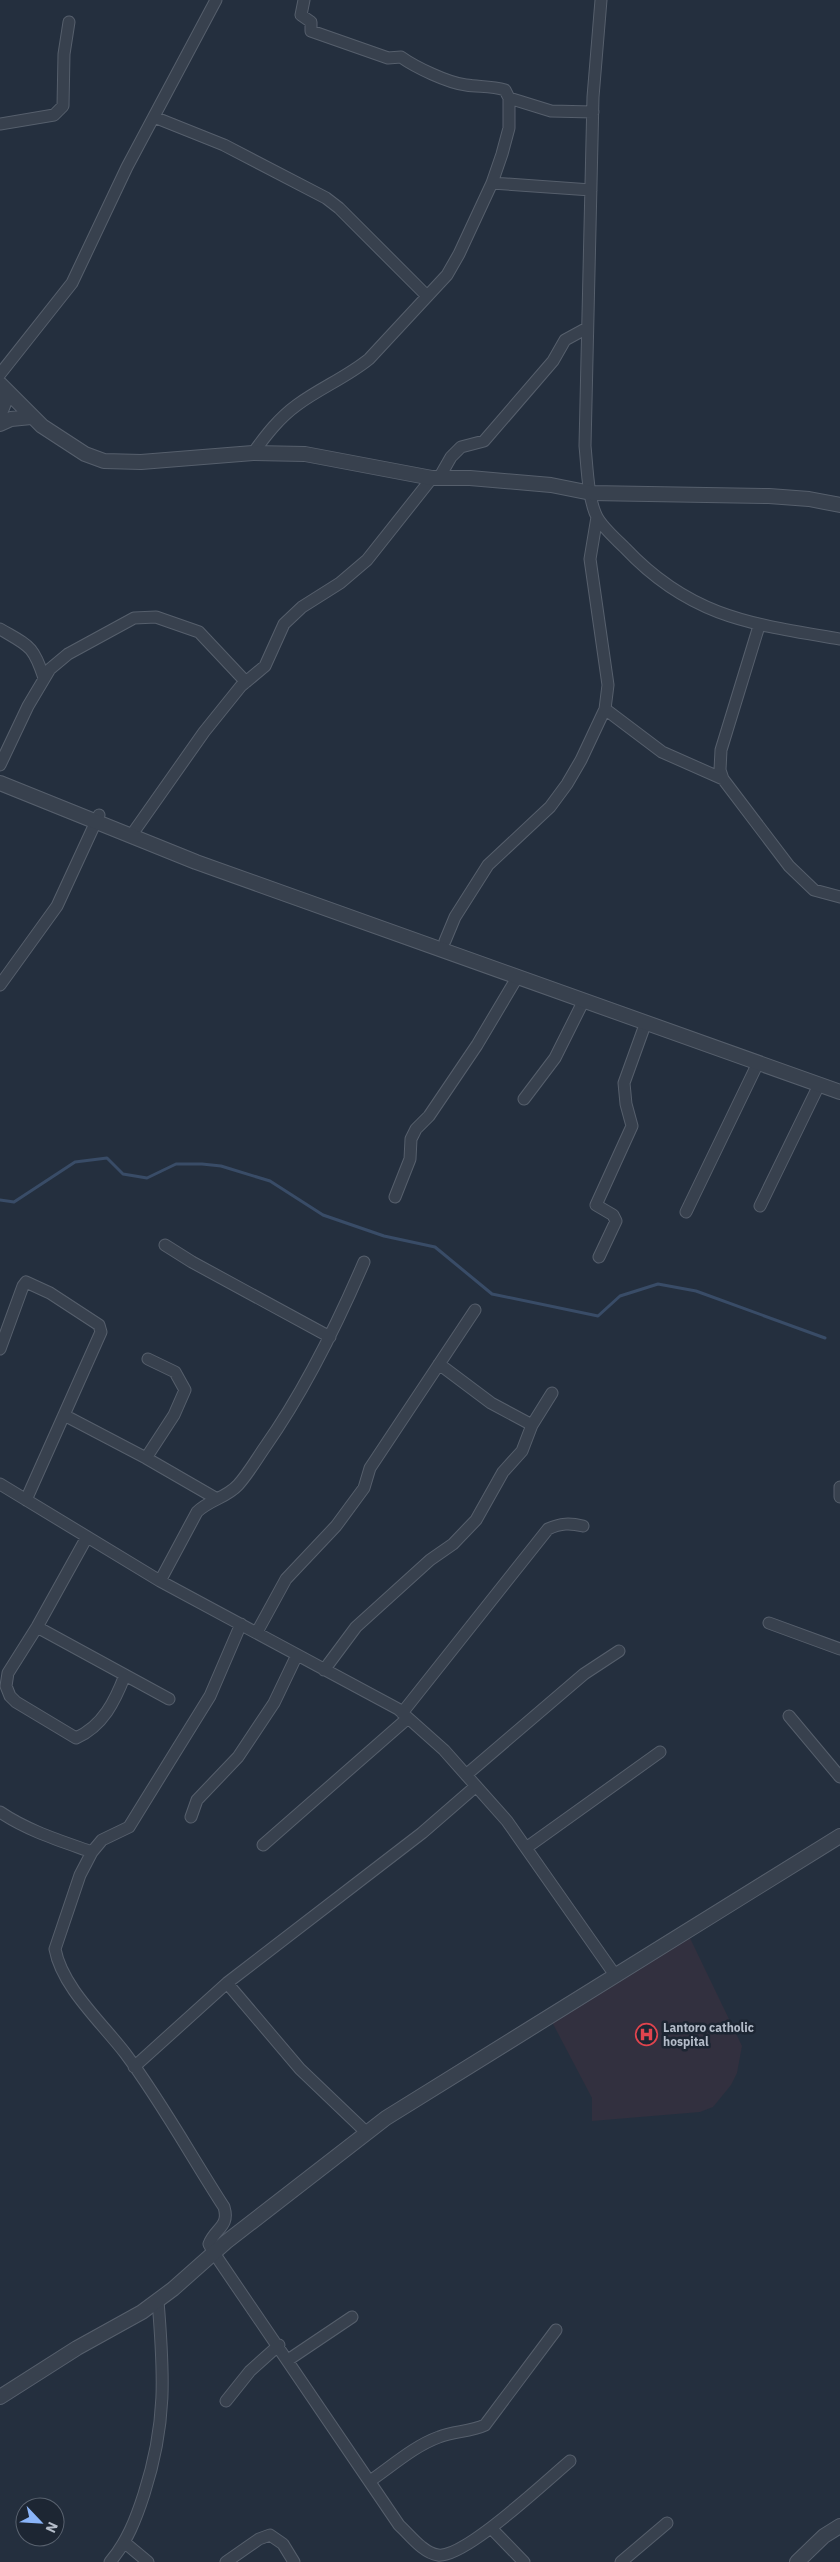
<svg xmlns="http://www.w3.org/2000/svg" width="840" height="2562" font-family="'IBM Plex Sans',sans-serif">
<rect width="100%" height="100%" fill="#242f3e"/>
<!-- medical -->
<path fill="#32303f" d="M689,1936L742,2046L737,2073L731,2085L713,2107L700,2112L592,2121V2098L552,2022Z"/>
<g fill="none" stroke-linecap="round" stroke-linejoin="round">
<!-- stream -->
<path stroke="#394c67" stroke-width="3" d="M0,1200L14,1202L75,1162L107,1158L123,1174L147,1178L176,1164H202L221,1166L270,1181L323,1215L384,1236L435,1247L492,1294L598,1316L620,1296L658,1284L696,1291L825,1338"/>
<defs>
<path id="minor" d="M304,0L301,15L311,22V31L388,58L401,57C415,67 448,83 466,85C480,87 492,86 505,90L509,98L551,111L593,112
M601,0L593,97L585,446C587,465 588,500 597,517C603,528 616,539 625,548C690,617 751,624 840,639
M154,117L224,145L326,198L339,208L427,296
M0,124L54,115L63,106L64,54L69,22
M492,183L591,190
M0,374L72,283L127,167L216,0
M253,453C266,435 279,418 297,405C320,388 347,377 369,359L447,275L459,254L492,183L502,154L509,128V98
M439,478L451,457L461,447L484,441L553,361L565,340L587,328
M759,626L721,750L720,770L723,779L789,866L814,890L840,897
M0,629C29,646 33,645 44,678
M605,709L662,752L723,779
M0,765L28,706L50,669L68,654L134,618L156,617L199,632L246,682
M135,830L204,732L241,686L265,666L284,624L302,607L340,583L367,560L432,478
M445,941L455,917L488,865L550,807L567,784L581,760L605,709L608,685L590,559L597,517
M0,985L57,906L99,815
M524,1099L555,1058L584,1000
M395,1197L410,1159L411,1139L416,1129L429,1116L477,1045L518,976
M760,1206L819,1085
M686,1212L758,1063
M165,1245L192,1262L330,1337
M599,1257L616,1221L613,1215L596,1205L632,1126L626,1104L624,1083L646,1022
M0,1349L23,1286L26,1282L50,1293L99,1325L101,1332L26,1500
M439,1364L491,1403L532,1425
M64,1415L146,1458L217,1499
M146,1458L174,1415L185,1390L175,1372L148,1359
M0,1484L160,1581L398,1709L444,1750L507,1821L615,1975
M840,1487V1497
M87,1537L37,1627L8,1673L6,1686L10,1696L16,1702L76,1738C103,1726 115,1701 125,1675
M160,1581L197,1512C209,1500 226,1498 238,1485C248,1474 256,1460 265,1447C305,1390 336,1327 364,1262
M769,1623L840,1649
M241,1624L210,1696L145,1801L129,1827L102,1840L92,1852L80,1875L55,1949C62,1987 102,2023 125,2053C161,2101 191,2156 224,2207C230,2227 215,2228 209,2244L214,2253L399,2525C410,2535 423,2553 438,2555C464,2559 547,2480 570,2461
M37,1627L169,1699
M257,1632L286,1579L336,1526L364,1488L370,1468L475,1310
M324,1670L356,1627L430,1560L453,1544L476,1520L503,1472L522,1451L532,1425L552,1393
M402,1713L548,1529C561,1523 570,1523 583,1526
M789,1716L840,1777
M466,1775L584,1674L619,1651
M0,1812C28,1831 61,1841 92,1852
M191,1817L197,1800L238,1757L274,1703L297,1655
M263,1845L408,1718
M526,1848L660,1752
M227,1983L300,2069L367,2133
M134,2067L227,1983L422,1833L475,1787
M288,2360L352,2317
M226,2401L250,2371L279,2345
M370,2481C392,2466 414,2446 439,2437C454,2431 470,2432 485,2425L556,2330
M491,2528L524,2562
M124,2542L148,2562
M110,2562C127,2542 136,2519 144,2494C167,2423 164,2374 158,2301
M226,2562L259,2539L270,2535L283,2544L294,2562
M621,2562L667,2523"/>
<path id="tertiary" d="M0,384L42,426L85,454L104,461L141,462L253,453L305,454L432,478H470L551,485L591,493L769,496L809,499L840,505
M0,413L8,393
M0,424L11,419L31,417
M0,783L196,862L840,1092
M0,2397L77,2348L142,2312L173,2289L226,2242L386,2118L840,1836
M797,2562L824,2536L840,2526"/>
</defs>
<!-- minor casing -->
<use href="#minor" stroke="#565f6c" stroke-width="13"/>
<!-- tertiary casing -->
<use href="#tertiary" stroke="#565f6c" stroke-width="16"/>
<!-- minor -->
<use href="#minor" stroke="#38414e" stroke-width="11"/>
<!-- tertiary -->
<use href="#tertiary" stroke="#38414e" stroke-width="14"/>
</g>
<!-- icons -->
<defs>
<symbol id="hospital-ring" viewBox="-11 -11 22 22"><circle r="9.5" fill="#1d2633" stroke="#e0444e" stroke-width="1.5"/><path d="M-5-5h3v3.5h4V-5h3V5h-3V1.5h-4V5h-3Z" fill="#e0444e"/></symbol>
</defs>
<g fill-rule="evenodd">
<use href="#hospital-ring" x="634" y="2022" width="25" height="25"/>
</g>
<g text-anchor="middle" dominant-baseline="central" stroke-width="5" stroke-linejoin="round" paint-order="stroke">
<!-- poi labels -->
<g font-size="12" font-weight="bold" fill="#b4bcc9" stroke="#1d2633" text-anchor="start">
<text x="663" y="2027">Lantoro catholic<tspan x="663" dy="14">hospital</tspan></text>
</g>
</g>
<!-- north arrow -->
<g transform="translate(40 2522) rotate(115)"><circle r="24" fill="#1d2633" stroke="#59626f"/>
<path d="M0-4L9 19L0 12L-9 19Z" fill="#8ab4f8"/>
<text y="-8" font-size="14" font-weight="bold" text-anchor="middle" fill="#b4bcc9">N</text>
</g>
</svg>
